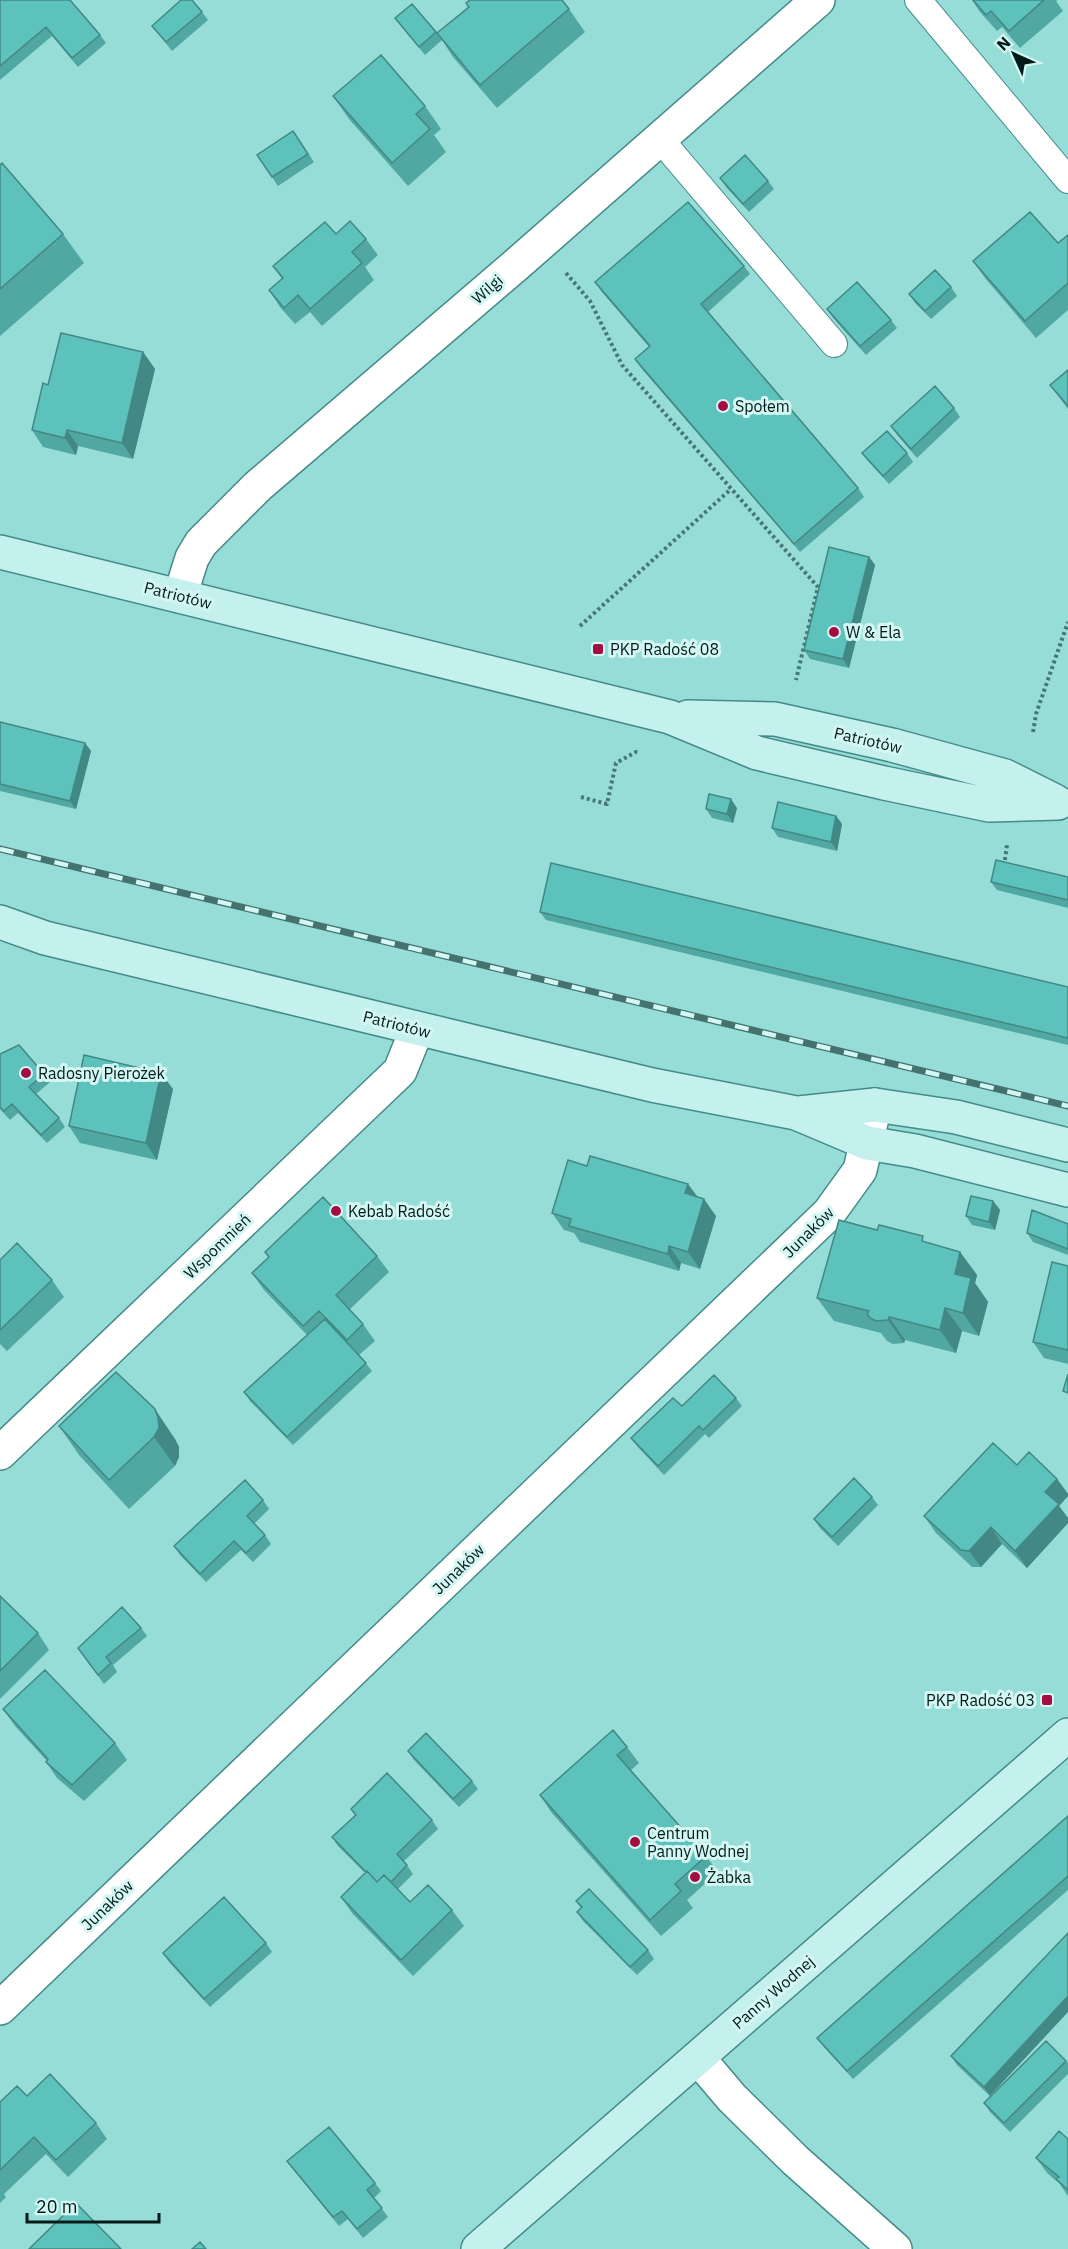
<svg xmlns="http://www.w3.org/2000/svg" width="1068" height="2249" font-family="'IBM Plex Sans',sans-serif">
<rect width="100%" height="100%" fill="#96ddd8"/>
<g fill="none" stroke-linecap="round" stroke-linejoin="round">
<defs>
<path id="lane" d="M918,0L1068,180
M660,139L834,344"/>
<path id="street" d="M180,596L192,558L201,543L258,486L516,265L818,0
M0,1453L400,1071L417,1029
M0,2008L829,1213L860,1170L875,1105
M698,2058L732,2098L795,2160L895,2249"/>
<path id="secondary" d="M0,552L670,717L757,753L884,783L989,805L1058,803
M688,717L775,719L892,745L1005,776L1055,801
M0,922L45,938L652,1085L796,1113L867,1143L915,1151L1068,1190
M799,1113L875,1105L956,1117L1068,1145
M478,2249L1068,1735"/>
</defs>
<!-- lane casing -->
<use href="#lane" stroke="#448b87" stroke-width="28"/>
<!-- street casing -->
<use href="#street" stroke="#448b87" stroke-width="36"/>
<!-- secondary casing -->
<use href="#secondary" stroke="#448b87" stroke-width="36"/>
<!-- path -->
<path stroke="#477774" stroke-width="4" stroke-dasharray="3 3" stroke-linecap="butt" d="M566,273L590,301L622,365L818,587L796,680
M580,626L731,489
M1033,732L1036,714L1068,622
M581,797L607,804L616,763L636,752L640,753
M1004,866L1007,845"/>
<!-- lane -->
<use href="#lane" stroke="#fff" stroke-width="26"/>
<!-- street -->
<use href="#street" stroke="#fff" stroke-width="33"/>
<!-- secondary -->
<use href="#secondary" stroke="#c4f0ee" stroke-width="33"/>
<defs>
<path id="rail" d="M0,849L1068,1106"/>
</defs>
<!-- rail casing -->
<use href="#rail" stroke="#43726f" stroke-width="7"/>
<!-- rail -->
<use href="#rail" stroke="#d4f7f4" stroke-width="4.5" stroke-dasharray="14" stroke-linecap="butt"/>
</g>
<!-- wall -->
<path fill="#51a7a2" d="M0,0L100,35L106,43L78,67L52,36L0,80Z
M972,0H1058L1056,1L1063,11L1020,48L1002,27L997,31L980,12Z
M466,3L569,9L585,32L497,108L453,57L442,40L425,55L395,18L412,4L437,33L468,7Z
M202,12L208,20L172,51L152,26Z
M333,96L425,106L441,129L434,135L446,152L408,186L349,119Z
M293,131L314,162L278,186L257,155Z
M0,165L63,234L84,263L0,336Z
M720,178L768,181L774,189L749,212L726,187Z
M336,234L366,239L378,255L365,267L374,280L322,326L310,312L295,324L280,307L269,290L282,279L273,266Z
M1068,235V310L1036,338L985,278L973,261L1058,243Z
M744,266L750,274L708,312L858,488L864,497L800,552L641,368L635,359L649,347L601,291L595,282Z
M951,287L957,296L931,319L915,303L909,294Z
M827,309L891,320L897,328L866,355L833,318Z
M143,352L155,369L133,459L78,446L76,455L43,447L32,430Z
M1068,370V409L1050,385Z
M954,408L960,417L917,458L897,435L891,426Z
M862,453H907L913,462L889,484L868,461Z
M869,557L875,565L849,668L810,659L804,650Z
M0,722L85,743L91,751L76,809L0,791Z
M737,808L733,823L712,818L706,809Z
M836,816L842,824L837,851L778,837L772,828Z
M1068,877V908L997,890L991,882Z
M540,912L1068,987V1045L546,920Z
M0,1054L44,1074L50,1082L36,1094L59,1118L65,1127L47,1143L18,1113L10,1120L0,1109Z
M173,1089L157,1160L80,1143L69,1126Z
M587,1166L697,1197L716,1216L700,1269L681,1263L679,1271L580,1242L574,1233L564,1230L552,1213Z
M993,1201L1000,1210L995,1230L972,1225L966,1216Z
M1068,1224V1255L1033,1242L1027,1233Z
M928,1243L960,1252L977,1275L975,1283L988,1302L979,1336L962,1331L956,1353L905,1340L904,1343L893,1344L887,1341L881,1333L834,1321L817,1298Z
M265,1252L377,1256L389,1272L349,1310L363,1324L375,1341L359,1355L372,1371L293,1445L250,1401L244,1392L307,1335L264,1290L252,1273L269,1257Z
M0,1260L52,1280L64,1297L7,1351L0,1344Z
M1068,1266V1364L1044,1358L1033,1342Z
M736,1398L742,1406L709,1438L705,1434L664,1475L637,1446L631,1438L682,1406Z
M59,1426L175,1439L179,1447V1457L175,1466L129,1509L79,1455Z
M1017,1465L1057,1479L1068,1494V1496L1059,1506L1068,1518V1523L1027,1568L1002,1544L981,1567H972L936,1533L924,1516Z
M872,1497L878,1505L838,1546L820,1528L814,1519Z
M263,1500L269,1509L254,1524L265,1535L271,1544L253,1562L241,1550L206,1582L180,1555L174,1546Z
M0,1596L38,1633L49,1650L0,1699Z
M141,1628L147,1636L113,1665L117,1672L104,1684L84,1657Z
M3,1709L115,1743L127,1760L84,1801L57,1778L46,1762L47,1761L15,1726Z
M627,1747L639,1763L631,1770L706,1856L718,1872L687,1900L693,1908L661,1936L551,1812L540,1795Z
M408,1751L472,1781L478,1789L459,1807L414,1760Z
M351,1809L432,1820L438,1829L404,1861L413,1874L398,1889L410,1902L452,1910L464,1926L413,1976L352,1913L341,1897L365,1873L338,1846L332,1837L355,1815Z
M1068,1816V1890L853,2079L823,2046L817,2038Z
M576,1901L648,1950L654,1959L637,1975L583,1921L577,1912L581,1908Z
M1068,1933L990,2096L957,2065L951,2056Z
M266,1943L272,1952L210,2007L169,1962L163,1953Z
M1066,2061L1068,2063V2074L1010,2132L990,2112L984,2103Z
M27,2096L96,2123L107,2139L68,2177L46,2154L4,2194L6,2197L0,2203V2102Z
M1068,2139V2196L1059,2183L1048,2174L1036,2158Z
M287,2161L375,2183L381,2191L374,2198L388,2217L363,2238L348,2219L339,2226Z"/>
<!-- shaded-wall -->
<path fill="#428884" d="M143,352L155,369L133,459L122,443Z
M67,430L78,446L76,455L65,438Z
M869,557L875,565L849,668L843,659Z
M85,743L91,751L76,809L70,801Z
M731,799L737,808L733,823L727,814Z
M836,816L842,824L837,851L831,842Z
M161,1073L173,1089L157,1160L146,1143Z
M688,1184L700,1200L685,1193Z
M704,1199L716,1216L700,1269L688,1252Z
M993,1201L1000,1210L995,1230L989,1222Z
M669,1246L681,1263L679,1271L668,1254Z
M960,1252L977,1275L975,1283L988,1302L979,1336L963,1313L955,1274Z
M945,1308L962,1331L956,1353L940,1330Z
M889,1317L905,1340L904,1343L888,1320Z
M155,1409L175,1439L179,1447V1457L175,1466L154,1437Z
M1057,1479L1068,1494V1496L1059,1506L1068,1518V1523L1027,1568L1015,1551L1045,1492Z
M991,1527L1002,1544L981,1567L969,1551Z
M1068,1996V2012L990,2096L984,2087Z"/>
<!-- building -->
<path fill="#5ec2bc" stroke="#428884" stroke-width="1.5" d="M0,0H70L100,35L72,58L46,27L0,66Z
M181,0H192L202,12L166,42L152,26Z
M470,0H562L569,9L480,85L437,33L469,7L466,3Z
M973,0H1044L1009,31L991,11L986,15Z
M412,4L436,32L419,47L395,18Z
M381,55L425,106L416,114L430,129L392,163L333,96Z
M293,131L308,154L272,177L257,155Z
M745,155L768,181L743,204L720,178Z
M2,163L63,234L0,289V165Z
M688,202L744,266L701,304L858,488L794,544L635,359L650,346L595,282Z
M1030,212L1058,243L1068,235V283L1025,321L973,261Z
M350,221L366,239L352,252L362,263L310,309L298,295L284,308L269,290L283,278L273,266L325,222L336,234Z
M935,270L951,287L925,311L909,294Z
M857,282L891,320L860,346L827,309Z
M61,333L143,352L122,443L67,430L65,438L32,430L43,383L48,385Z
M1068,370V406L1050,385Z
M935,386L954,408L911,449L891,426Z
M887,431L907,453L883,476L862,453Z
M829,547L869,557L843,659L804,650Z
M0,722L85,743L70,801L0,784Z
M709,794L731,799L727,814L706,809Z
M778,802L836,816L831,842L772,828Z
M996,860L1068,877V900L991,882Z
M551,863L1068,987V1038L540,912Z
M19,1045L44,1074L29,1087L59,1118L41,1135L12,1104L4,1111L0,1107V1054Z
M84,1055L161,1073L146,1143L69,1126Z
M590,1156L688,1184L685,1193L704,1199L688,1252L669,1246L668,1254L569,1226L571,1219L552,1213L568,1160L587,1166Z
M971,1196L993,1201L989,1222L966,1216Z
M323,1197L377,1256L336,1295L363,1324L347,1340L319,1311L303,1326L252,1273L269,1257L265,1252Z
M1032,1210L1068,1224V1249L1027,1233Z
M839,1220L877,1230L879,1225L923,1236L922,1241L960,1252L955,1274L971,1278L963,1313L945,1308L940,1330L889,1317L888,1320L876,1321L870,1318L867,1314L869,1311L817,1298Z
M17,1243L52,1280L0,1330V1260Z
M1052,1262L1068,1266V1350L1033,1342Z
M325,1319L366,1363L287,1437L244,1392Z
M116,1372L155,1409L158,1418L159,1428L154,1437L109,1480L59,1426Z
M1068,1374V1393L1063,1391Z
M714,1375L736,1398L703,1430L699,1426L658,1466L631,1438L673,1398L682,1406Z
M993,1443L1017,1465L1029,1452L1057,1479L1045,1492L1059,1504L1015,1551L991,1527L969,1551L961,1550L924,1516Z
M854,1478L872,1497L832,1537L814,1519Z
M245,1480L263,1500L247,1516L265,1535L246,1553L234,1541L200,1574L174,1546Z
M0,1596L38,1633L0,1671Z
M122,1607L141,1628L106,1657L111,1663L98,1675L78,1648Z
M45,1670L115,1743L72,1785L46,1762L48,1759L3,1709Z
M613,1730L627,1747L617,1755L706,1856L675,1884L681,1891L650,1920L540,1795Z
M426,1733L472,1781L453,1799L408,1751Z
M387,1773L432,1820L397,1854L407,1865L391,1882L384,1875L377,1882L367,1871L366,1872L332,1837L356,1815L351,1809Z
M1068,1816V1876L847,2071L817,2038Z
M367,1871L377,1882L384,1875L410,1902L428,1885L452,1910L401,1960L341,1897Z
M589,1889L648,1950L630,1967L577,1912L582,1907L576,1901Z
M224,1897L266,1943L204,1999L163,1953Z
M1068,1933V1996L984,2087L951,2056Z
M1046,2041L1066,2061L1004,2123L984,2103Z
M50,2074L96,2123L56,2160L34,2137L0,2170V2102L17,2086L27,2096Z
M329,2127L375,2183L367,2190L382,2208L357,2229L342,2211L333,2217L287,2161Z
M1059,2131L1068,2139V2190L1056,2179L1059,2177L1036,2158Z
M76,2203L121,2249H29Z
M200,2242L206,2249H192Z"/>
<!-- markers -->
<g fill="#a50d42" stroke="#d4f7f4" stroke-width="2">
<circle cx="723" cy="406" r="6"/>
<circle cx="834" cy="632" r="6"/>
<rect x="592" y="643" width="12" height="12" rx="3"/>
<circle cx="26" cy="1073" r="6"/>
<circle cx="336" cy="1211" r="6"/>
<rect x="1041" y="1694" width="12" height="12" rx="3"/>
<circle cx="635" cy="1842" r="6"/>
<circle cx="695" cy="1877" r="6"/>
</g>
<g text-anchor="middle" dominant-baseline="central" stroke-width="6" stroke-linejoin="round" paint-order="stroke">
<!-- street labels -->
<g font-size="16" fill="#001a19" stroke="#d4f7f4">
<text transform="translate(487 289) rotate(-41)">Wilgi</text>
<text transform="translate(178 595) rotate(14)">Patriotów</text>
<text transform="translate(868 740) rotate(13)">Patriotów</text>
<text transform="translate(397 1024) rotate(14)">Patriotów</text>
<text transform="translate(808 1232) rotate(-45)">Junaków</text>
<text transform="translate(217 1246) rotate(-44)">Wspomnień</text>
<text transform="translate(458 1569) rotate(-44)">Junaków</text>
<text transform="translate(107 1905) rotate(-44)">Junaków</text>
<text transform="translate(773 1992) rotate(-41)">Panny Wodnej</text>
</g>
<!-- poi labels -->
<g font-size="16" fill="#001a19" stroke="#d4f7f4" text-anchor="start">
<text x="735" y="406">Społem</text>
<text x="846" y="632">W &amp; Ela</text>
<text x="610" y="649">PKP Radość 08</text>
<text x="38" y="1073">Radosny Pierożek</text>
<text x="348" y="1211">Kebab Radość</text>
<text x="1035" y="1700" text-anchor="end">PKP Radość 03</text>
<text x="647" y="1833">Centrum<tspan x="647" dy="18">Panny Wodnej</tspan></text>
<text x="707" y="1877">Żabka</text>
</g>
</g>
<!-- north arrow -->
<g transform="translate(1014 54) rotate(315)" stroke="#d4f7f4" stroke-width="4.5" paint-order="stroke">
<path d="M0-4.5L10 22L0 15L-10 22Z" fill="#001a19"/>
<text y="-9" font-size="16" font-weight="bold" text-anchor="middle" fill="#001a19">N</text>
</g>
<!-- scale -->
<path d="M27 2213v9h132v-9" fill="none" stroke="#001a19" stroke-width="3"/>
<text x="36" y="2213" font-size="18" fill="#001a19" stroke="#d4f7f4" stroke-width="4.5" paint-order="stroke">20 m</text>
</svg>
